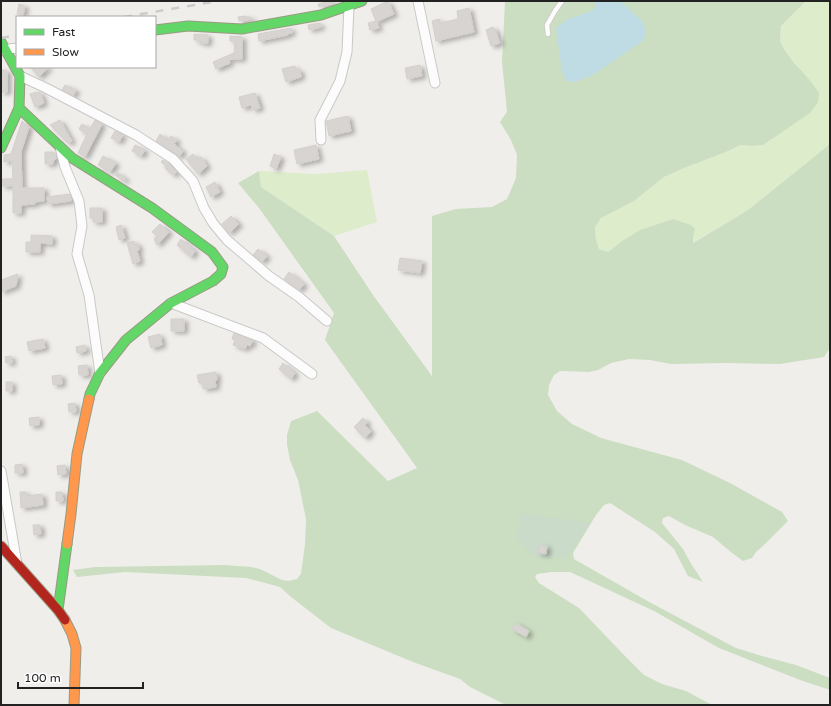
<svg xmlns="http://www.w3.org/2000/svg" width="831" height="706" font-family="'Varela Round',sans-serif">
<defs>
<filter id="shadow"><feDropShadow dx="4" dy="2.5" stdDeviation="2" flood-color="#0004"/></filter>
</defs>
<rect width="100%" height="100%" fill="#f0eeeb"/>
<!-- grass -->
<path fill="#ddeccb" d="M806,1H830V144L748,210L692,243L693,237L673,219L640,230L622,241L608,252L599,249L596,240L595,227L601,218L634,201L664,177L684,168L726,152L740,145L753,146L763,145L772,139L794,63L784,49L780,41L781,26Z
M367,170L377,222L334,236L261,187L259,171L316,174Z"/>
<!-- forest -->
<path fill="#cbdec1" d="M505,1H806L781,26L780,41L784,49L794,63L808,78L819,93L818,102L810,113L763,145L753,146L740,145L726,152L684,168L664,177L634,201L601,218L595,227L596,240L599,249L608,252L622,241L640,230L673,219L691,225L695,229L693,237V243L748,210L830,144V348L824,357L780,364L725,363L671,364L650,360L629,359L611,363L598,370L589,372L560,371L554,375L549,385L548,395L557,411L572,424L601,438L682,460L730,483L782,512L788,521L765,544L756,552L752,558L743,561L732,553L713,537L685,525L669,516L663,518L662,523L683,549L690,562L703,582L688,576L674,549L655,532L610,503L604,505L596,515L573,553L574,559L651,603L736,648L762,656L796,665L830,678V690L800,680L719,648L654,611L570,572H552L537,574L535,577L539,583L579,608L623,654L644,675L662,684L686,691L712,705H506L470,687L460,679L413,662L331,628L291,597L280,587L246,578L125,572L77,577L73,570L95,567L225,565L251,567L260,569L282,580L288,581L297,579L301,574L305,544L306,519L298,480L290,460L287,445V435L291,421L317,411L388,481L417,468L325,340L334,313L259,208L238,183L259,171L261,187L334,236L373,295L432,376V216L456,209L492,207L507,199L516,178L517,155L511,140L500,122L507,112L502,62Z"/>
<!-- cemetery -->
<path fill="#cadbca" d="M521,513L590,523L567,558H534L516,538Z"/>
<!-- water -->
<path fill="#bfdbe3" d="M595,1H620L642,21L646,31L644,40L593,75L575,82L566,81L562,72L556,28L568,19L592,11L596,6Z"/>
<!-- building -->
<path fill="#d7d4d2" stroke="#d3d0cc" filter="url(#shadow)" d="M330,1H333V3L319,7L318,4Z
M388,1L394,14L376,22L379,28L370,30L368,23L376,21L371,9Z
M19,4L25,6L23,15L17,14Z
M469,8L474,32L436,41L432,21L439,19L440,23L458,19L457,11Z
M245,16L246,17H251L252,19L239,21L238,17Z
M320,23L321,27L309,30L308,25Z
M493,27L494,29H495L500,43L491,46L486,30Z
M291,28L292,33H288V35L259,41L258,34Z
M194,34L208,35V43H201V42H198V40H194Z
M230,36L242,37V59H228L230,63L216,69L213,62L234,53L235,41H230Z
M420,65L422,76L407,79L405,68Z
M295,66L296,70H300L301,77L286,82L282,69Z
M30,67H49L39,77Z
M1,70H7V92H1Z
M65,85L76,90L73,96L62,90Z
M37,92V93L40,92L44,103L35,107L30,94Z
M255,93L260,108L253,110L251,105L242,108L239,97Z
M348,116L351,131L329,136L326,121Z
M60,120L72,141L68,143L50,125Z
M95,120L102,124L85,157L78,153L88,132L86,134L79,129L82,124L90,129Z
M22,121L29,127L21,152L22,188H44V201L35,202V204L21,205V213H13V186H2V179H13L12,161L4,162V155L11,154Z
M115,131L123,135L119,142L111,138Z
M160,134L168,140L171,136L177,140L174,144L183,151L179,157L176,154L156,141Z
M135,145L145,150L141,156L132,151Z
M316,145L319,159L297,164L294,150Z
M45,152H53L56,156L57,158L53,161V164H45Z
M193,154L197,159L201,157L207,166L198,174L186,159Z
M274,154L281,157L276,169L270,166Z
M103,156L116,163L110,172L98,165Z
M163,160L169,164L177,172L173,175L165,168L166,166L161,162Z
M117,172L126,179L124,181L115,175Z
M215,182L220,192L211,197L206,187Z
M70,194L71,201L48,204L47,197Z
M90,208H102V222H93V218H90Z
M231,216L239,224L229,233L222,224Z
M160,224L169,232L157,245L154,239L157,236L152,232Z
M121,225L125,238L119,240L116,227Z
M31,235L52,236V244L40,243V252H26V242H31Z
M181,239L195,251L191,257L177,245Z
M134,241L135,245L138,244L139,250L137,251L140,261L133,264L127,243Z
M258,249L267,256L262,262L253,255Z
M400,258L422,261L420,273L398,270Z
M289,272L304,284L299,290L284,279Z
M18,274L16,286L1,292V280Z
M171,319H184V331H171Z
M234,333L253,340L250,346L247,345L245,349L233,345L235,340L232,339Z
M160,334L162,345L151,348L148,337Z
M43,339L45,348L29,351L27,342Z
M85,345L86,351L77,353L76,347Z
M11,356L12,363H6L5,357Z
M283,363L295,373L291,379L279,369Z
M87,365L88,375H79L78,366Z
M216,372L217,380L215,381L216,387L203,389V383H199L197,375Z
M61,375L62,384L53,385L52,376Z
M6,382H12V391H6Z
M75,403L76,412H69L68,404Z
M39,417V425L30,426L29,418Z
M363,418L367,422L365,425L371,431L365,438L354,427Z
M22,464L23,473H15V465Z
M65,465L66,474L58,475L57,466Z
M20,492H26L27,496L42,494L43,505L21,508Z
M56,492H62L63,501H56Z
M33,525H40L41,534L34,535Z
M539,545L547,546L546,554L538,553Z
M516,623L529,631L526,637L512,629Z"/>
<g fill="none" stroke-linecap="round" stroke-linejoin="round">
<defs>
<path id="lane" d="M548,34L547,25L555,11L562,1"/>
<path id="street" d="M418,1L435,83
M1,50L17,48
M20,76L46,88L136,135L173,159L193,181L204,208L213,223L227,240L269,276L299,297L327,321
M321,140L320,120L340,81L347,52L349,6
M60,147L65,167L79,201L82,226L77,254L89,295L100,373
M171,303L263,338L312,374
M1,471L17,564"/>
<path id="fast" d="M155,30L188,26L242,29L321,15L362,1
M1,42L20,76L19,108L1,148
M19,108L72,158L152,208L212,252L223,267L221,274L213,281L171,303L126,340L100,373L90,394L89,399
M58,610L67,544"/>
<path id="slow" d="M67,544L71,514L77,454L89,399
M65,620L72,634L76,648L74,705"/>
<path id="jam" d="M1,546L58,610L65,620"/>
</defs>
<!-- lane casing -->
<use href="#lane" stroke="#c9c8c7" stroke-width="6"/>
<!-- street casing -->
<use href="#street" stroke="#c9c8c7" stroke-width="11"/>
<!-- fast casing -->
<use href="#fast" stroke="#999a82" stroke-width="11"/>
<!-- slow casing -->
<use href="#slow" stroke="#999a82" stroke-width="11"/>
<!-- jam casing -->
<use href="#jam" stroke="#999a82" stroke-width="11"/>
<!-- lane -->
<use href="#lane" stroke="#fdfcfc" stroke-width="4.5"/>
<!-- street -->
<use href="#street" stroke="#fdfcfc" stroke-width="9"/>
<!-- fast -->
<use href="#fast" stroke="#63d668" stroke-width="9"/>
<!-- slow -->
<use href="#slow" stroke="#ff974d" stroke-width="9"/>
<!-- jam -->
<use href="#jam" stroke="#b3261e" stroke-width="9"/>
<!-- rail -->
<path stroke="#ccc" stroke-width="2.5" stroke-dasharray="8 8" stroke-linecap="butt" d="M124,17L218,1
M1,38L17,35"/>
</g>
<!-- border -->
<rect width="831" height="706" fill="none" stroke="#222222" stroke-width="4"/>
<!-- legend -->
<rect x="16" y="16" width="140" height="52" fill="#ffffff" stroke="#a7a7a7"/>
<rect x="24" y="29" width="20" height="6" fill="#63d668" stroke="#a7a7a7"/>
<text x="52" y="36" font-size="12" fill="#222222">Fast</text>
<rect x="24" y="49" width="20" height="6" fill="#ff974d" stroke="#a7a7a7"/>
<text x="52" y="56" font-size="12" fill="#222222">Slow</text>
<!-- scale -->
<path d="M18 682v6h125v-6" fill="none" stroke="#222222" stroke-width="2"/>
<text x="24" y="682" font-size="12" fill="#222222" stroke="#ffffff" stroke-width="3" paint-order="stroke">100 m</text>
</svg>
